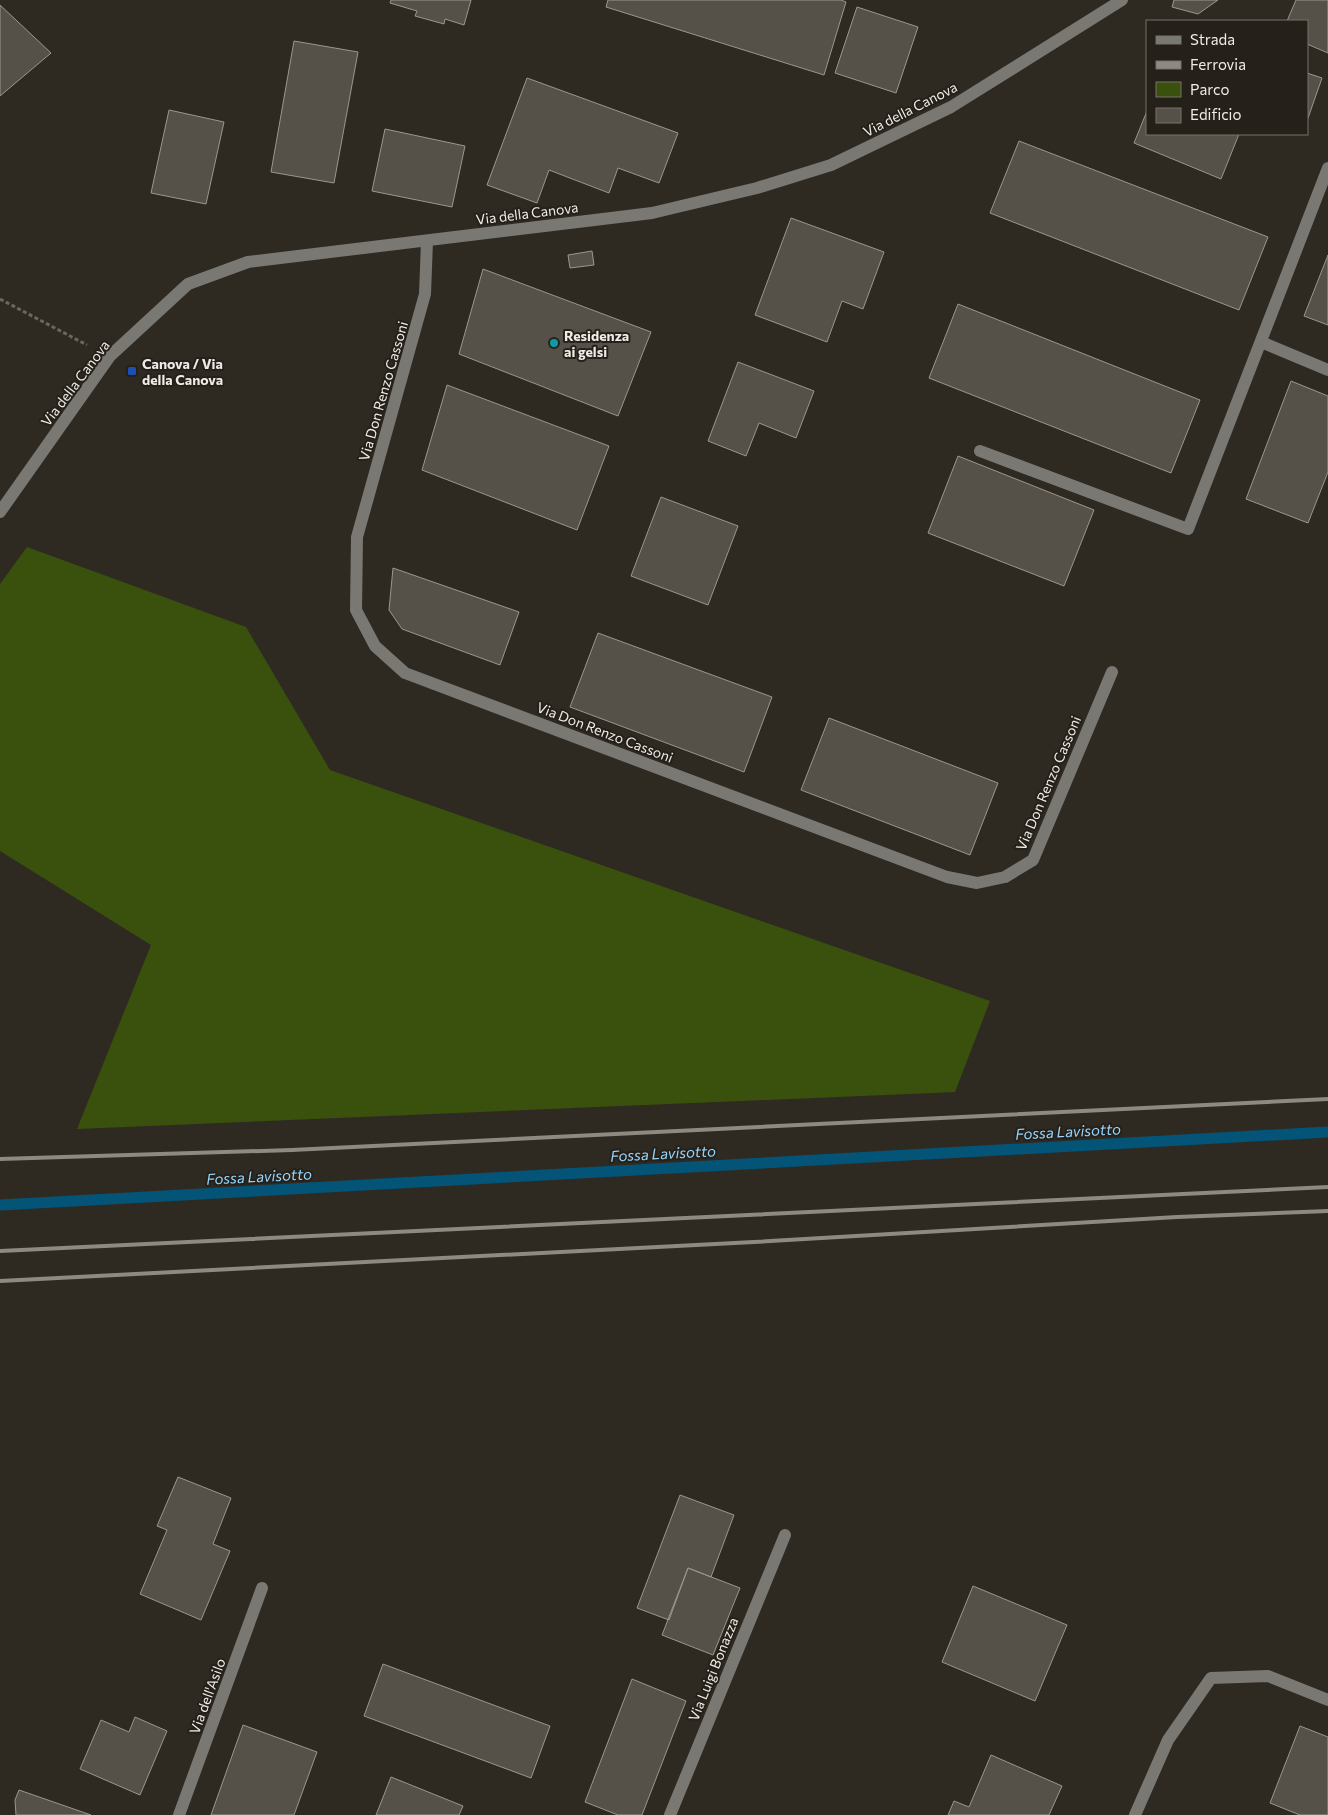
<svg xmlns="http://www.w3.org/2000/svg" width="1328" height="1815" font-family="Commissioner,sans-serif">
<rect width="100%" height="100%" fill="#2e2a22"/>
<!-- green -->
<path fill="#39510d" d="M27,547L246,627L330,770L990,1001L955,1092L77,1129L151,945L0,851V584Z"/>
<g fill="none" stroke-linecap="round" stroke-linejoin="round">
<!-- stream -->
<path stroke="#045478" stroke-width="11" d="M0,1205L1328,1132"/>
</g>
<!-- building -->
<path fill="#565148" stroke="#9c978d" d="M391,0H471L464,25L445,19L444,24L415,16L417,11L390,3Z
M608,0H841L846,2L824,75L606,7Z
M1174,0H1218L1198,14L1172,7Z
M1296,0H1328V53L1307,44V21H1287Z
M0,5L51,53L0,96Z
M857,7L918,27L896,93L835,73Z
M294,41L358,52L334,183L271,172Z
M1307,73L1322,78L1307,121Z
M527,78L678,133L659,183L618,168L609,193L549,170L537,203L487,185Z
M169,110L224,122L206,204L151,193Z
M1147,111V134H1239L1221,179L1134,143Z
M385,129L465,146L452,207L372,191Z
M1019,141L1268,237L1239,310L990,213Z
M791,218L884,252L863,309L842,301L827,342L755,315Z
M592,251L594,265L570,268L568,255Z
M1328,255V325L1304,316Z
M483,269L651,332L618,416L459,354Z
M958,304L1200,400L1171,473L929,378Z
M738,362L814,391L796,438L759,423L746,456L708,441Z
M1291,381L1328,396V472L1308,523L1246,499Z
M447,385L609,446L577,530L422,470Z
M958,456L1094,510L1064,586L928,533Z
M661,497L738,526L708,605L631,576Z
M393,568L519,612L500,665L402,629L389,610Z
M598,633L772,697L744,772L570,707Z
M829,718L998,783L970,855L801,790Z
M178,1477L231,1498L213,1544L230,1551L201,1620L140,1594L167,1530L157,1526Z
M680,1495L734,1515L711,1577L688,1568L669,1620L637,1608Z
M688,1568L740,1588L713,1655L662,1635Z
M973,1586L1067,1625L1035,1701L942,1662Z
M383,1664L550,1726L531,1778L364,1716Z
M632,1679L686,1701L642,1815H618L585,1802Z
M135,1717L167,1731L140,1795L80,1769L101,1720L129,1732Z
M243,1725L317,1752L294,1815H211Z
M1300,1726L1328,1737V1815H1300L1270,1803Z
M991,1755L1062,1786L1049,1815H948L954,1801L969,1807Z
M391,1777L463,1806L459,1815H376Z
M19,1790L91,1815H16L15,1800Z"/>
<g fill="none" stroke-linecap="round" stroke-linejoin="round">
<!-- path -->
<path stroke="#6b6760" stroke-width="3" stroke-dasharray="4 2.5" stroke-linecap="butt" d="M0,299L87,345"/>
<!-- minor -->
<path stroke="#7a7873" stroke-width="12" d="M427,241L425,294L357,537L356,610L375,646L405,673L947,877L977,883L1005,877L1033,860L1112,672
M1261,342L1328,370
M980,451L1188,529L1328,168
M0,512L110,356L188,284L248,262L652,213L757,188L831,165L951,107L1122,0
M179,1815L262,1588
M670,1815L785,1535
M1135,1815L1168,1740L1211,1678L1268,1676L1328,1700"/>
<!-- rail -->
<path stroke="#8d8a83" stroke-width="4" d="M0,1159L292,1150L1328,1099
M0,1251L1328,1187
M0,1281L754,1242L1177,1217L1328,1211"/>
</g>
<!-- markers -->
<circle fill="#0f9aa8" stroke="#252019" stroke-width="2" cx="554" cy="343" r="5"/>
<rect fill="#1a4fb4" stroke="#252019" stroke-width="2" x="127" y="366" width="10" height="10" rx="2.5"/>
<g text-anchor="middle" dominant-baseline="central" stroke-width="4" stroke-linejoin="round" paint-order="stroke">
<!-- street labels -->
<g font-size="14" fill="#efece7" stroke="#252019">
<text transform="translate(910 109) rotate(-27)">Via della Canova</text>
<text transform="translate(527 213) rotate(-7)">Via della Canova</text>
<text transform="translate(75 383) rotate(-53)">Via della Canova</text>
<text transform="translate(383 391) rotate(-74)">Via Don Renzo Cassoni</text>
<text transform="translate(605 732) rotate(21)">Via Don Renzo Cassoni</text>
<text transform="translate(1048 783) rotate(-67)">Via Don Renzo Cassoni</text>
<text transform="translate(713 1669) rotate(-68)">Via Luigi Bonazza</text>
<text transform="translate(207 1696) rotate(-70)">Via dell'Asilo</text>
</g>
<!-- poi labels -->
<g font-size="14" font-weight="bold" fill="#efece7" stroke="#252019" text-anchor="start">
<text x="564" y="335">Residenza<tspan x="564" dy="16">ai gelsi</tspan></text>
<text x="142" y="363">Canova / Via<tspan x="142" dy="16">della Canova</tspan></text>
</g>
<!-- water labels -->
<g font-size="15" font-style="italic" fill="#95d5fc" stroke="#252019">
<text transform="translate(1068 1131) rotate(-3)">Fossa Lavisotto</text>
<text transform="translate(663 1153) rotate(-3)">Fossa Lavisotto</text>
<text transform="translate(259 1176) rotate(-3)">Fossa Lavisotto</text>
</g>
</g>
<!-- legend -->
<rect x="1146" y="20" width="162" height="115" fill="#252019" stroke="#76726b"/>
<rect x="1156" y="36" width="25" height="8" fill="#7a7873" stroke="#76726b"/>
<text x="1190" y="45" font-size="15" fill="#efece7">Strada</text>
<rect x="1156" y="61" width="25" height="8" fill="#8d8a83" stroke="#76726b"/>
<text x="1190" y="70" font-size="15" fill="#efece7">Ferrovia</text>
<rect x="1156" y="82" width="25" height="15" fill="#39510d" stroke="#76726b"/>
<text x="1190" y="95" font-size="15" fill="#efece7">Parco</text>
<rect x="1156" y="108" width="25" height="15" fill="#565148" stroke="#76726b"/>
<text x="1190" y="120" font-size="15" fill="#efece7">Edificio</text>
</svg>
